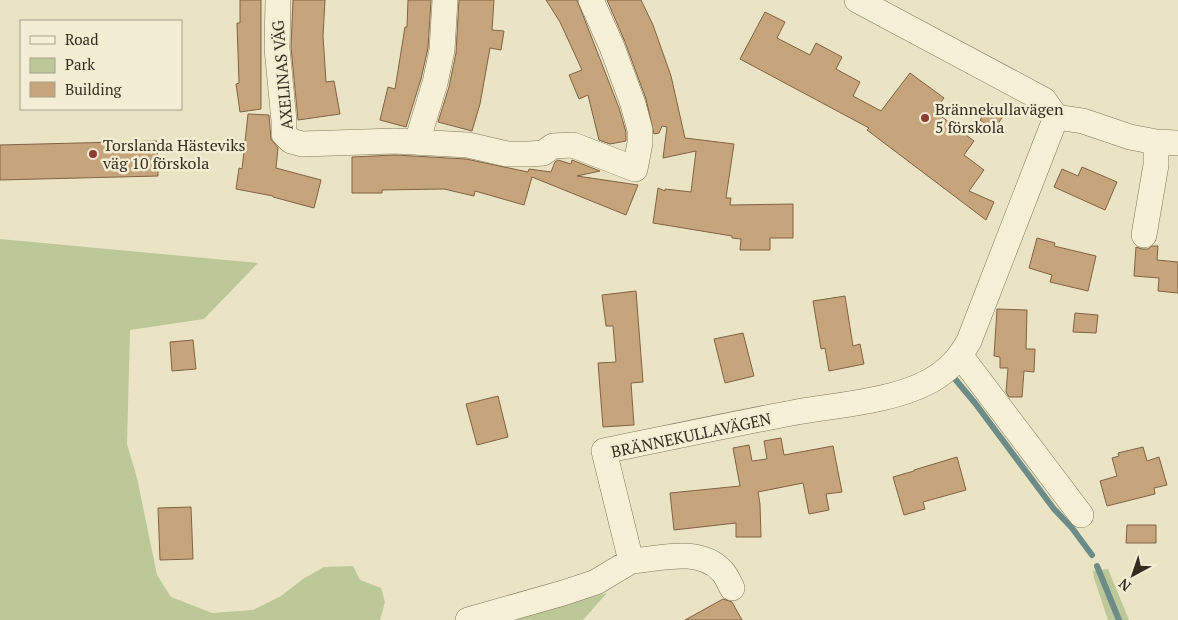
<svg xmlns="http://www.w3.org/2000/svg" width="1178" height="620" font-family="'PT Serif',serif">
<rect width="100%" height="100%" fill="#eae4c4"/>
<!-- green -->
<path fill="#bcc898" d="M0,239L258,263L204,319L130,330L127,444L137,478L157,575L171,597L212,613L253,610L281,596L303,579L324,567L353,566L360,580L381,588L385,602L380,620H0Z
M1108,569L1129,620H1108L1094,578L1093,571Z
M607,593L583,620H493Z"/>
<g fill="none" stroke-linecap="round" stroke-linejoin="round">
<!-- stream -->
<path stroke="#6d8b87" stroke-width="6" d="M955,379L975,403L1054,509L1072,528L1092,555
M1097,566L1119,620"/>
</g>
<!-- building -->
<path fill="#c6a47c" stroke="#816343" d="M240,0H261V109L240,112L236,84L239,83L237,23H240Z
M293,0H325L323,36L326,82L334,81L340,114L298,120L291,47Z
M408,0H431L428,48L421,79L406,127L380,120L388,87L395,89L405,27H407Z
M459,0H494L492,30L504,31L501,50L490,48L480,104L472,131L438,122L449,87L456,53Z
M546,0H577L619,108L626,132V141L610,144L599,140L588,95L579,99L569,75L582,70L560,22Z
M607,0H641L653,25L671,76L685,138L734,144L726,198H731L730,205L793,204V238H770V250H740L741,239L732,238V236L653,223L658,188L665,191V189L691,192L696,151L663,158L667,127L662,126L659,133L654,134L646,99L625,42Z
M765,12L785,22L777,38L810,55L816,43L842,57L836,69L860,82L853,96L881,111L910,73L944,98L934,111L974,141L964,155L984,170L969,191L994,202L986,220L867,130L869,128L740,59Z
M991,104L1005,113L994,130L980,120Z
M248,114L269,115L271,139L278,148L276,168L321,180L314,208L273,197V196L236,189L239,168L242,169Z
M157,141L158,176L0,180V145Z
M395,155L466,159L528,172L529,169L551,172L555,162L558,160L571,164L572,160L600,171L577,176L638,185L626,215L532,177L524,205L475,191L474,196L444,189L382,190V193H352V157Z
M1082,167L1117,182L1105,210L1054,187L1062,169L1078,176Z
M1037,238L1055,243L1054,246L1096,256L1088,291L1050,282L1052,275L1029,268Z
M1152,246H1158L1157,260L1178,262V293L1158,291L1159,278L1134,276L1136,247L1142,249H1148Z
M636,291L643,382L631,383L634,425L603,427L598,363L616,362L613,326H606L602,295Z
M845,296L853,346L860,344L864,364L829,371L825,348L821,349L813,301Z
M997,309L1027,310L1026,349H1035L1034,372L1024,371L1022,397H1009L1006,392L1008,368H1000V357L994,356Z
M1075,313L1098,315L1096,333L1073,332Z
M743,333L754,376L725,383L714,339Z
M193,340L196,369L172,371L170,342Z
M498,396L508,437L477,445L466,404Z
M781,438L784,455L833,446L842,492L826,494L829,510L809,514L803,483L758,492L760,504L761,537H736V523L674,530L670,493L740,486L733,448L749,445L752,461L767,459L764,441Z
M1143,447L1147,461L1159,457L1167,485L1154,488L1155,494L1107,506L1100,481L1117,476L1112,458L1119,456L1118,453Z
M957,457L966,490L923,502L925,509L904,515L893,477L914,471V470Z
M191,507L193,559L160,560L158,508Z
M1127,525H1156V543H1126Z
M723,599L732,602L742,620H685Z"/>
<g fill="none" stroke-linecap="round" stroke-linejoin="round">
<defs>
<path id="minor" d="M278,0L277,48L284,121V134L291,141L302,144L395,141L468,145L507,154H530L543,153L553,146L573,145L635,169L640,143V130L633,104L612,47L591,0
M1056,117L1083,121L1130,137L1156,142L1178,143
M417,142L435,83L442,50L445,0
M1144,235L1156,165V142
M959,358L966,363L1081,515
M631,561C659,559 699,546 722,571C726,575 729,582 732,588
M468,620L563,593L596,582L631,561L604,451C668,438 733,424 797,412C838,405 894,401 930,381C948,371 959,359 969,341L1056,117L1044,100L857,0"/>
</defs>
<!-- minor casing -->
<use href="#minor" stroke="#84765c" stroke-width="26"/>
<!-- minor -->
<use href="#minor" stroke="#f6f0d6" stroke-width="25"/>
</g>
<!-- markers -->
<g fill="#8e3b30" stroke="#f3edd3" stroke-width="2">
<circle cx="925" cy="118" r="5"/>
<circle cx="93" cy="154" r="5"/>
</g>
<g text-anchor="middle" dominant-baseline="central" stroke-width="5" stroke-linejoin="round" paint-order="stroke">
<!-- street labels -->
<g font-size="16" fill="#352c1f" stroke="#f3edd3">
<text transform="translate(282 75) rotate(-95)">AXELINAS VÄG</text>
<text transform="translate(691 435) rotate(-12)">BRÄNNEKULLAVÄGEN</text>
</g>
<!-- poi labels -->
<g font-size="16" fill="#352c1f" stroke="#f3edd3" text-anchor="start">
<text x="935" y="109">Brännekullavägen<tspan x="935" dy="18">5 förskola</tspan></text>
<text x="103" y="145">Torslanda Hästeviks<tspan x="103" dy="18">väg 10 förskola</tspan></text>
</g>
</g>
<!-- legend -->
<rect x="20" y="20" width="162" height="90" fill="#f3edd3" stroke="#a7a08b"/>
<rect x="30" y="36" width="25" height="8" fill="#f6f0d6" stroke="#a7a08b"/>
<text x="65" y="45" font-size="15" fill="#352c1f">Road</text>
<rect x="30" y="58" width="25" height="15" fill="#bcc898" stroke="#a7a08b"/>
<text x="65" y="70" font-size="15" fill="#352c1f">Park</text>
<rect x="30" y="82" width="25" height="15" fill="#c6a47c" stroke="#a7a08b"/>
<text x="65" y="95" font-size="15" fill="#352c1f">Building</text>
<!-- north arrow -->
<g transform="translate(1133 575) rotate(220)" stroke="#f3edd3" stroke-width="4" paint-order="stroke">
<path d="M0-4L9 19L0 12L-9 19Z" fill="#352c1f"/>
<text y="-8" font-size="14" font-weight="bold" text-anchor="middle" fill="#352c1f">N</text>
</g>
</svg>
